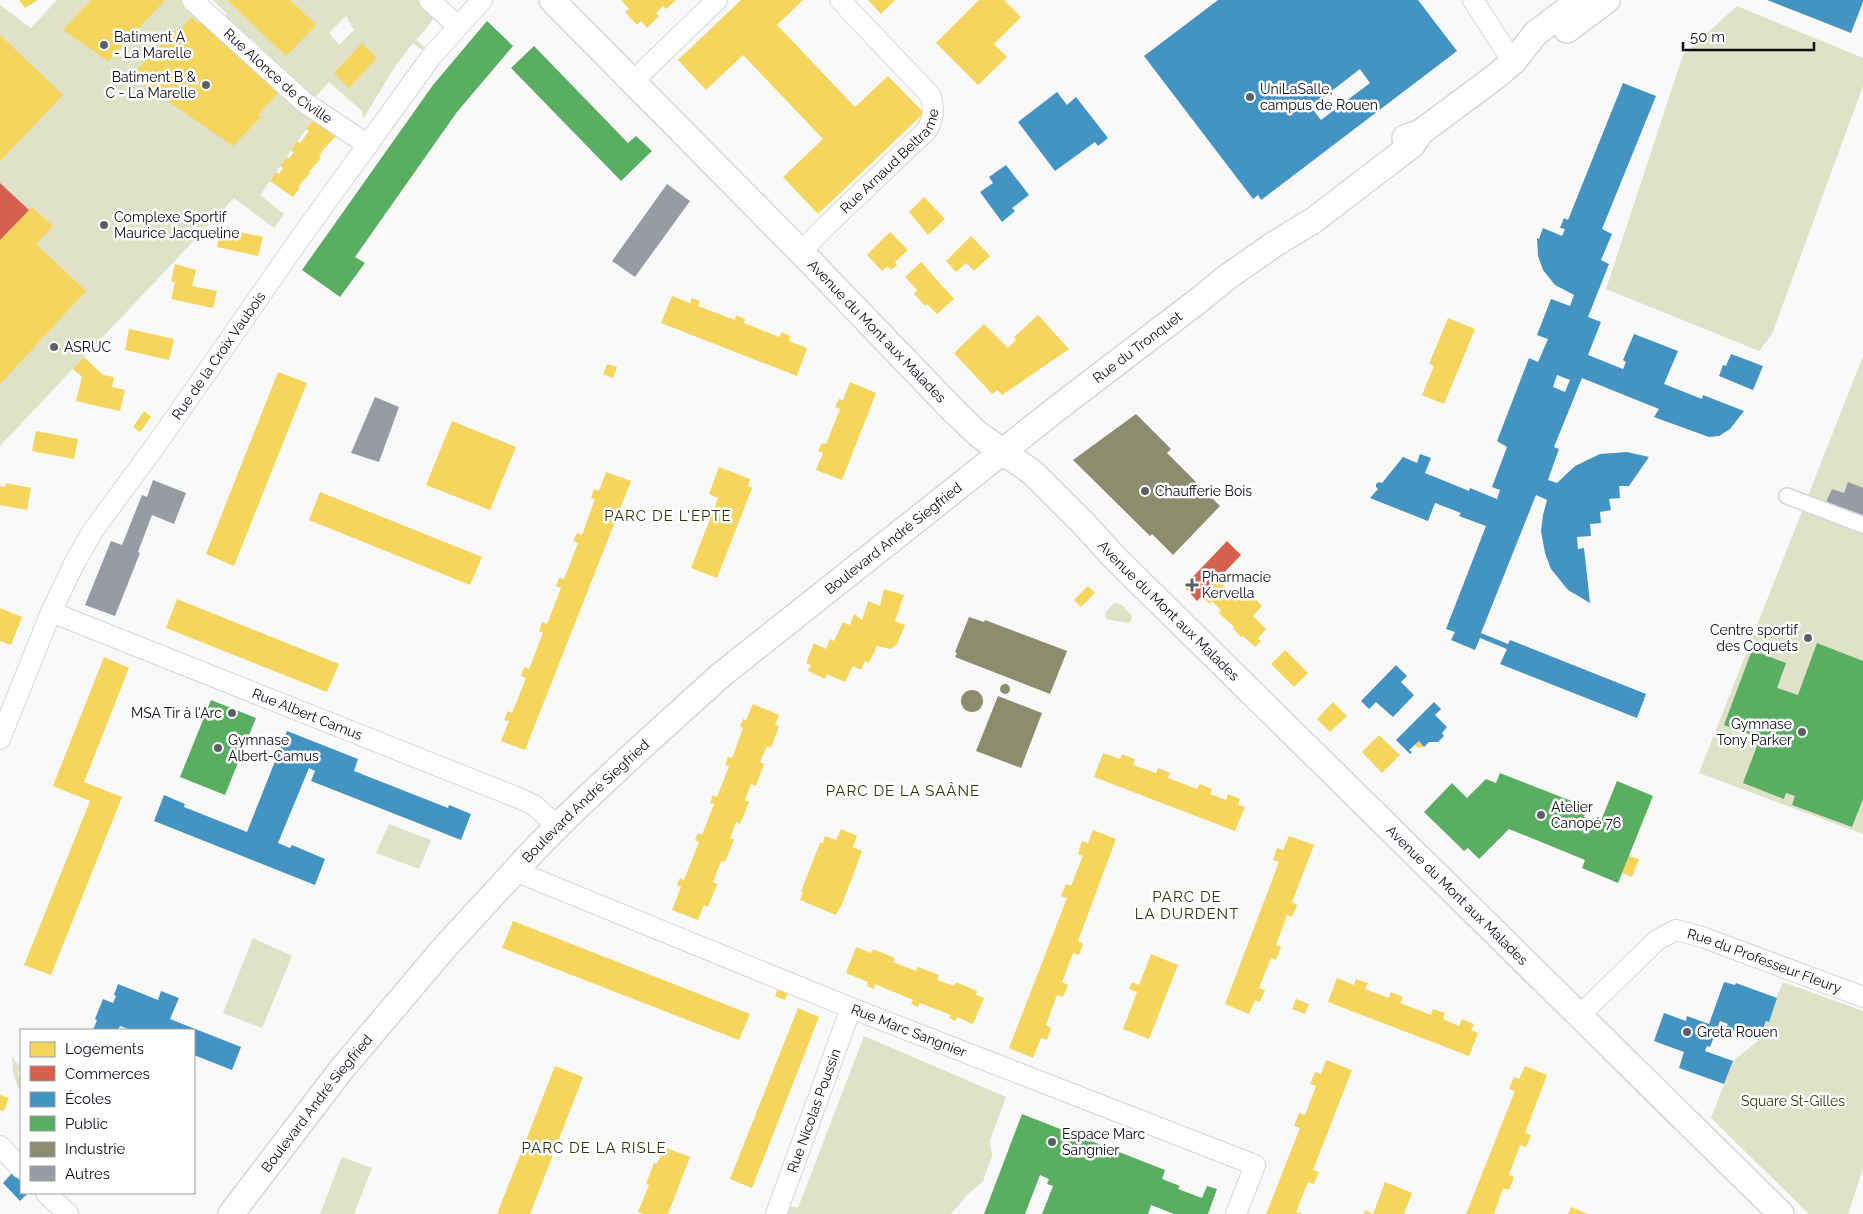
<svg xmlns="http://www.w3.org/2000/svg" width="1863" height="1214" font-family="Raleway,sans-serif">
<rect width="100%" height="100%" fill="#f9f9f9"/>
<!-- green -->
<path fill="#dfe2c6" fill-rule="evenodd" d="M57,0H192L318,112L260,195L284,214L274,228L234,198L0,446V5L31,28Z
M213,0H429L439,9L429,25L416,40L428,50L426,53L413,43L394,68L363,119L362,111L329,82L316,96L307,97L275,69L279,65L251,38L247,43L222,19L227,14ZM346,16L354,30L339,45L329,33Z
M1737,6L1863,58V86L1772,334L1759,351L1606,289L1683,55Z
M1863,356V834L1699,773Z
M1114,603L1121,604L1132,616L1131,621L1128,623L1106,619L1105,613Z
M1298,750L1536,984L1532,989L1295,753Z
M389,824L431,840L419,869L376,853Z
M253,938L292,956L262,1028L223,1013Z
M1783,982L1863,1011V1169L1848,1214H1809L1711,1118L1733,1061L1759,1040Z
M864,1036L1006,1097L990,1140L992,1156L983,1181L966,1196L951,1214H787L789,1206L798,1208Z
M1605,1054L1678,1125L1674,1129L1601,1057Z
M12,1056L20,1067L18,1074L21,1082V1089L18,1088L13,1072Z
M1695,1142L1768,1214H1761L1691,1145Z
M342,1157L372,1168L354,1214H320Z"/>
<!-- homes -->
<path fill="#f6d55c" d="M19,0H38L25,8Z
M91,0H165L108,61L63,30Z
M227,0H290L316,25L286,56Z
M621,0H676L666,9L663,6L656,13L659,16L647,28L641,21L637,25L625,12L629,9Z
M741,0H803L777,25L855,107L888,76L924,113L818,214L783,177L823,139L743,55L706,90L678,60Z
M868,0H895L881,14Z
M979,0H1004L1021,17L994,44L1007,57L978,85L936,43Z
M192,17L199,24L202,21L278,93L258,115L261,117L233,146L131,76L175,30L177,33Z
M0,35L63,95L0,161Z
M362,43L377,58L349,88L334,73Z
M313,120L336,136L323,150L319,157L321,158L309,172L310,173L298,187L300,188L293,197L270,181L276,172L279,174L283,168L280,166L287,157L289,158L294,152L291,151L297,141L300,143L309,131L306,129Z
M924,197L945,219L928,235L909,212Z
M32,207L53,226L36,244L86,291L0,384V240Z
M221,228L263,237L258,256L217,247Z
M890,232L908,250L895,262L897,265L891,270L887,266L882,271L867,255Z
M971,236L990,256L974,271L966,263L956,272L946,261Z
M921,262L954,299L937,314L927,304L925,306L914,294L917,290L905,277Z
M175,264L196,270L192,286L217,291L213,308L171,299L175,282L171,281Z
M672,296L690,303L692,298L700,301L698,306L735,320L736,315L745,319L744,323L779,337L782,332L790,336L789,341L807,348L797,376L661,323Z
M1038,315L1069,349L1002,395L998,390L992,394L954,353L984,324L1008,348L1016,340L1014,337Z
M1448,318L1475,329L1444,404L1422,395L1434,366L1429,364Z
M129,329L174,339L169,360L125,350Z
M84,357L103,375L114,377L112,387L125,390L120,411L76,401L82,377L73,369Z
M607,364L617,367L613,378L603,374Z
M278,372L307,383L234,566L206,554Z
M850,382L876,393L842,480L816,470L823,453L818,451L822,443L826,444L840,409L835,407L839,399L843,400Z
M144,411L151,417L140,432L133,427Z
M452,421L516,447L490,510L426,485Z
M36,431L78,439L74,459L32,451Z
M719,467L750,479L748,486L752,488L717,578L691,568L718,498L709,494Z
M606,472L631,481L525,750L501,741L509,721L504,720L508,711L512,713L526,678L521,676L524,667L529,669L543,633L539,631L542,622L547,624L561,588L556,586L559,578L564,579L578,543L573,541L577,533L582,535L595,499L591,498L594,489L599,491Z
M6,483L31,488L27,510L0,505V486L5,487Z
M320,492L482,557L470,585L309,520Z
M1218,580L1228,590L1226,592L1231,597L1242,585L1262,606L1253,616L1266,629L1258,638L1261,641L1255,647L1243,636L1241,637L1233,628L1234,627L1219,613L1221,610L1212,601L1210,604L1202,596Z
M1188,582L1190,593L1183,587Z
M1088,586L1095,593L1081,607L1074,600Z
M884,589L904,595L895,621L905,625L897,644L891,649L877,646L869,663L865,661L861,670L853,666L845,682L827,674L825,679L808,671L811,665L806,663L814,643L826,649L830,639L834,641L843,622L850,625L854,614L862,620L868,601L880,606Z
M177,599L339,664L327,692L166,628Z
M0,608L22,617L11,645L0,641Z
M1285,650L1308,673L1294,687L1271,664Z
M104,657L129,668L84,782L122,797L51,975L24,965L90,801L53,786Z
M1333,702L1347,716L1330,732L1317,719Z
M753,704L779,715L775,725L779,726L771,748L767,746L760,762L764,764L756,786L751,784L745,800L749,802L740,824L736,822L730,838L734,840L725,862L721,861L713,882L717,884L708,907L704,905L698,920L672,910L681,887L677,885L680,878L684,880L699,842L695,840L698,833L702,835L714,804L710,803L713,795L717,797L729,766L725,765L728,757L732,758L743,728L740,726L743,719L746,720Z
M1379,735L1400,755L1382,773L1362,752Z
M1419,741L1424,747H1417L1415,744Z
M1103,753L1120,759L1122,754L1135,759L1133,765L1156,773L1158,768L1170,773L1168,778L1197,789L1200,784L1212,789L1210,794L1226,800L1228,794L1240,799L1238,805L1245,807L1235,831L1094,777Z
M841,829L857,836L853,847L862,851L841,907H840L836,915L800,900L803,892L801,891L820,843H823L825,836L836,840Z
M1093,830L1116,839L1078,941L1083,944L1079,955L1073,953L1062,982L1068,985L1063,997L1057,995L1046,1025L1051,1028L1047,1040L1041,1038L1033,1058L1009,1048L1067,898L1061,896L1066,884L1071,886L1083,856L1078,854L1082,841L1088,843Z
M1289,836L1314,845L1292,902L1297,905L1292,917L1287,915L1276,945L1281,947L1276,960L1271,958L1259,988L1265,990L1260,1002L1255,1000L1249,1014L1225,1004L1279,862L1273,860L1277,848L1283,850Z
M1629,856L1639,859L1632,877L1622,873Z
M513,921L750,1014L739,1040L502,948Z
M856,947L871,953L873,949L895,958L893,962L916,971L918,967L939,975L937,980L954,986L956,982L977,991L976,995L984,998L973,1024L957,1017L956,1021L949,1018L951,1015L920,1003L918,1007L911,1004L913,1000L875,984L874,989L867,986L868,982L846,973Z
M1151,954L1178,965L1149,1039L1123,1029L1137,992L1129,989L1132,982L1139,985Z
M1337,978L1354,985L1356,979L1368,983L1365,989L1389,998L1391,992L1403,997L1400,1003L1431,1015L1433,1009L1445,1013L1443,1019L1459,1026L1462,1019L1474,1024L1471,1030L1478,1033L1469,1056L1328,1002Z
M779,985L789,989L785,1000L775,996Z
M1296,999L1309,1004L1305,1014L1292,1009Z
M798,1008L819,1017L752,1188L730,1179Z
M1326,1060L1352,1070L1313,1170L1319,1172L1314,1184L1308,1182L1296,1212L1302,1214H1266L1300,1128L1294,1126L1299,1113L1305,1115L1316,1086L1310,1084L1315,1072L1321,1074Z
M555,1066L583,1077L530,1214H497Z
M1525,1066L1547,1075L1525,1133L1531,1135L1526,1147L1520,1145L1509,1175L1514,1177L1509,1190L1503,1188L1494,1214H1466L1515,1091L1509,1089L1511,1084L1514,1077L1519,1079Z
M0,1095L9,1098L4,1111L0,1110Z
M664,1147L690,1157L668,1214H644L638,1212L649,1185L646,1184L654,1163L657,1164Z
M1385,1182L1412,1193L1404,1214H1364L1365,1210L1373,1214Z
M1571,1207L1588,1214H1568Z"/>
<!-- shops -->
<path fill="#d6604d" d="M0,183L29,210L0,240Z
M1227,541L1241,555L1197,601L1190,593L1188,582Z"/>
<!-- schools -->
<path fill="#4393c3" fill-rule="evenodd" d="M1218,0H1418L1457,51L1261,200L1258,195L1253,199L1144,56ZM1360,69L1370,83L1321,120L1311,107Z
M1767,0H1863V2L1851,33Z
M1623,83L1656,96L1602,229L1612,234L1601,260L1609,264L1588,317L1601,322L1588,355L1623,369L1626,362L1623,360L1634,334L1678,351L1664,384L1702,399L1703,395L1744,411L1730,429L1719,436L1709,437L1654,417L1659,409L1582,378L1554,447L1559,449L1548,480L1557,483L1575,466L1600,454L1627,452L1649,457L1629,486H1619L1620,498L1609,499L1611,510L1600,512L1601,523L1590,524L1591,536L1577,537L1578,549L1584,548L1590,603L1568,590L1551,569L1545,553L1541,531L1543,515L1547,500L1536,495L1481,633L1508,644L1510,640L1646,694L1637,718L1500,664L1507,649L1480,638L1475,650L1451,640L1455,632L1446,629L1486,526L1459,516L1461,513L1435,503L1428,521L1370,498L1378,489L1376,487V484L1379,482L1382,483L1403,457L1417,463L1420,454L1431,458L1425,473L1469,491L1470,488L1497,499L1500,490L1492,487L1507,447L1497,441L1529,358L1538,362L1548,339L1537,335L1551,299L1570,306L1574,295L1555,285L1543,270L1538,256L1537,238L1539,239L1543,228L1562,236L1565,229L1560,228L1564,218L1568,220ZM1557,375L1570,380L1565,392L1553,387Z
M1057,92L1067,105L1076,97L1108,138L1098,146L1095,142L1055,171L1018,122Z
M1006,165L1029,195L1012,208L1015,211L1002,222L980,192L993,183L989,177Z
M1731,354L1763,366L1753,390L1719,376L1723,365L1726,366Z
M1396,665L1407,676L1401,682L1414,695L1393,717L1376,702L1369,709L1361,701Z
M1434,702L1441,709L1435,715L1447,727L1442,733L1444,736L1438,742H1429L1424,747L1419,741L1409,750L1412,752L1410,754L1396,740Z
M287,731L358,759L354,771L448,808L449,805L471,814L461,840L311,781L315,771L309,768L278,843L290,848L292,845L325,859L315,885L154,821L164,795L185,804L184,807L247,832Z
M1724,982L1735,985L1736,983L1777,998L1769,1022L1766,1021L1759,1040L1726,1028L1728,1024L1720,1021L1710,1047L1707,1046L1705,1051L1733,1061L1724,1084L1679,1068L1684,1052L1654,1041L1664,1013L1686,1021L1687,1016L1709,1024Z
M118,984L158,1000L161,991L179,998L170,1019L241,1047L232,1070L194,1055V1030H131L120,1026L118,1030H93L97,1020L95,1019L103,999L113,1003L116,996L114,995Z
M12,1173L21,1181V1193H28L20,1201L3,1183Z"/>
<!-- public -->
<path fill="#5aae61" d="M487,21L513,46L457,112L355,257L365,263L340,297L302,270L433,85Z
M534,46L628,143L636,136L652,151L621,181L511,68Z
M1817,643L1863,661V799L1852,827L1792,805L1795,796L1786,793L1784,799L1743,783L1760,738L1724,725L1752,650L1786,663L1777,688L1798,695Z
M211,700L256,718L225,795L180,777Z
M1500,773L1587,807L1584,817L1600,823L1617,781L1653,796L1618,883L1582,868L1585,860L1509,829L1479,859L1468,848L1464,851L1424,812L1452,783L1467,798L1486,779L1496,783Z
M1022,1114L1165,1170L1162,1179L1180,1186L1178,1189L1202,1198L1207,1186L1217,1189L1208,1214H1174L1151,1205L1148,1214H1042L1053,1186L1047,1184L1049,1179L1040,1175L1025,1214H984Z"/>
<!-- industry -->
<path fill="#8c8c6e" d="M1136,414L1171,449L1167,453L1220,506L1173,555L1152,534L1150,536L1073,460Z
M969,617L984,622L985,620L1067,651L1050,694L955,657L957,653L955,652Z
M1000 689a5 5 0 1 1 10 0a5 5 0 1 1-10 0Z
M961 701a11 11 0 1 1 22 0a11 11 0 1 1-22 0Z
M998,696L1042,713L1021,768L976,751Z"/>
<!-- building -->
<path fill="#979ba4" d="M667,184L690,201L635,277L612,261Z
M375,397L399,407L379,462L351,453Z
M153,480L186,493L174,524L152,515L138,552L140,553L115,616L85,605L111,541L122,545L142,495L147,497Z
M1848,482L1863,488V515L1826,502L1832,489L1844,493Z"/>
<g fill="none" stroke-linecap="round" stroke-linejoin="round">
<defs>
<path id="pedestrian" d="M1787,496L1863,525"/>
<g id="minor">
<path id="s1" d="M192,0L304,102L368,145"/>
<path d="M429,0L458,26"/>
<path d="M1473,0L1513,62"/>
<path d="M633,81L717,0"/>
<path id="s2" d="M801,252L824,228L927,130C934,117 934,110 931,96L840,0"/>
<path id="s3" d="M51,612L521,799L534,805L558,827"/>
<path id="s4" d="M0,739L51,612L74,564L92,532L156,445L301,237L431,57L482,0"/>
<path id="s5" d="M515,871L851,1008L1255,1165L1236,1214"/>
<path id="s6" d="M1579,1016L1657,940L1676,930L1702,937L1863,997"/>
<path d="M0,1146L21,1168"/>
<path d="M46,1193L68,1214"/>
<path id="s7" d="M776,1214L851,1008"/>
</g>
<g id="tertiary">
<path id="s8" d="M552,0L801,252L953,410L978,434L1033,473L1084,524L1114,557L1781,1214"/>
<path d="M1567,30L1607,0"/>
<path d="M1405,138L1421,132L1495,77L1513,62L1536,33L1580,0"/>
<path id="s9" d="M231,1214L341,1070L445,947L537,847L571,813L637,751L721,675L1055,410L1203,297L1226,278L1273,245L1314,220L1412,145L1421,132"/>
</g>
</defs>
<!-- pedestrian casing -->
<use href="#pedestrian" stroke="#d4d7dd" stroke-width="18"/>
<!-- minor casing -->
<use href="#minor" stroke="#d4d7dd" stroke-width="22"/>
<!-- tertiary casing -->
<use href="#tertiary" stroke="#d4d7dd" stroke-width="28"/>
<!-- pedestrian -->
<use href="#pedestrian" stroke="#fefefe" stroke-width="15"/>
<!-- minor -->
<use href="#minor" stroke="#fefefe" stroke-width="20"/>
<!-- tertiary -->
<use href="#tertiary" stroke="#fefefe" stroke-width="25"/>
</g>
<!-- markers -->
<g fill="#5c6066" stroke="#fff" stroke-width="2">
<circle cx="104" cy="45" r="5"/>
<circle cx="206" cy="85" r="5"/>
<circle cx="1250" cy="97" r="5"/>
<circle cx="104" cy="225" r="5"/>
<circle cx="54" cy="347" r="5"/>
<circle cx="1145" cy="491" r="5"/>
<path d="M1189.5 577.5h5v5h5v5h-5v5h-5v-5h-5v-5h5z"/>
<circle cx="1808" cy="638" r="5"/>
<circle cx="232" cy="713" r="5"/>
<circle cx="1802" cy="732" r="5"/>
<circle cx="218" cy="748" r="5"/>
<circle cx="1541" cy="815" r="5"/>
<circle cx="1687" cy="1032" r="5"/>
<circle cx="1052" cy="1142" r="5"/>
</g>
<g text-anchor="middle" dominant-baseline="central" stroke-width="5" stroke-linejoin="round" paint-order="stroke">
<!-- poi labels -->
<g font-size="14" fill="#080d17" stroke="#fff" text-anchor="start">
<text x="114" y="37">Batiment A<tspan x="114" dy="16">- La Marelle</tspan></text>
<text x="196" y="77" text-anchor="end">Batiment B &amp;<tspan x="196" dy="16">C - La Marelle</tspan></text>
<text x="1260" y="89">UniLaSalle,<tspan x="1260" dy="16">campus de Rouen</tspan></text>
<text x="114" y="217">Complexe Sportif<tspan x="114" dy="16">Maurice Jacqueline</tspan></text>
<text x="64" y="347">ASRUC</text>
<text x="1155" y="491">Chaufferie Bois</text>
<text x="1202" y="577">Pharmacie<tspan x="1202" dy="16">Kervella</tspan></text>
<text x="1798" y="630" text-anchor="end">Centre sportif<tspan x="1798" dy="16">des Coquets</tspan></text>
<text x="222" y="713" text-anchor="end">MSA Tir à l'Arc</text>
<text x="1792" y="724" text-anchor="end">Gymnase<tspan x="1792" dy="16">Tony Parker</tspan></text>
<text x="228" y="740">Gymnase<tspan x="228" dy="16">Albert-Camus</tspan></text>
<text x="1551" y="807">Atelier<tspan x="1551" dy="16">Canopé 76</tspan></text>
<text x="1697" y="1032">Greta Rouen</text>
<text x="1062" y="1134">Espace Marc<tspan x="1062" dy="16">Sangnier</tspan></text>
</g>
<!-- street labels -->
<g font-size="14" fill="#080d17" stroke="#fff">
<text stroke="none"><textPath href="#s1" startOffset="115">Rue Alonce de Civille</textPath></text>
<text stroke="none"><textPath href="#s2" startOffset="128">Rue Arnaud Beltrame</textPath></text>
<text stroke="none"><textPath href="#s8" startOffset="464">Avenue du Mont aux Malades</textPath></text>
<text stroke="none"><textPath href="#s9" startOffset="1260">Rue du Tronquet</textPath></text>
<text stroke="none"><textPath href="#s4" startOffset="444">Rue de la Croix Vaubois</textPath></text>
<text stroke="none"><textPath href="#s9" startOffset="950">Boulevard André Siegfried</textPath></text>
<text stroke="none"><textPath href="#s8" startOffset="869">Avenue du Mont aux Malades</textPath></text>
<text stroke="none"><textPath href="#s3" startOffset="276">Rue Albert Camus</textPath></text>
<text stroke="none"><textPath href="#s9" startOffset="545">Boulevard André Siegfried</textPath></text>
<text stroke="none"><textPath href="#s8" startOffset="1274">Avenue du Mont aux Malades</textPath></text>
<text stroke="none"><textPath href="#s6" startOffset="224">Rue du Professeur Fleury</textPath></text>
<text stroke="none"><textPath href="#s5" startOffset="425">Rue Marc Sangnier</textPath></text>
<text stroke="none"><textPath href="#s9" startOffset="140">Boulevard André Siegfried</textPath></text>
<text stroke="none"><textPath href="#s7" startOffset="110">Rue Nicolas Poussin</textPath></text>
</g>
<!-- park labels -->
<g font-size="14" fill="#353908" stroke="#fff">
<text x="1793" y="1101">Square St-Gilles</text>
</g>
<!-- neighbourhood labels -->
<g font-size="15" letter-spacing="1" fill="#33360e" stroke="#fff">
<text x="668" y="516">PARC DE L'EPTE</text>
<text x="903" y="791">PARC DE LA SAÂNE</text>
<text x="1187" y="897">PARC DE<tspan x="1187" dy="17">LA DURDENT</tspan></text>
<text x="594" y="1148">PARC DE LA RISLE</text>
</g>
</g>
<!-- legend -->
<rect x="20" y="1029" width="175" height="165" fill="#ffffff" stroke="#9c9ea2"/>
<rect x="30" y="1042" width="25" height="15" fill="#f6d55c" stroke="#9c9ea2"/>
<text x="65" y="1054" font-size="15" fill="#080d17">Logements</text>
<rect x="30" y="1066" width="25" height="15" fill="#d6604d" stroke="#9c9ea2"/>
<text x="65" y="1079" font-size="15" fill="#080d17">Commerces</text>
<rect x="30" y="1092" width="25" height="15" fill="#4393c3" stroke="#9c9ea2"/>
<text x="65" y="1104" font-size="15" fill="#080d17">Écoles</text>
<rect x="30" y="1116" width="25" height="15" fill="#5aae61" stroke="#9c9ea2"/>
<text x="65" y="1129" font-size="15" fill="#080d17">Public</text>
<rect x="30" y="1142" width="25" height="15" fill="#8c8c6e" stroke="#9c9ea2"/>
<text x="65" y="1154" font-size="15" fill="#080d17">Industrie</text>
<rect x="30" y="1166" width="25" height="15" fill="#979ba4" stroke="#9c9ea2"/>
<text x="65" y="1179" font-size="15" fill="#080d17">Autres</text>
<!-- scale -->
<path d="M1683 42v8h131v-8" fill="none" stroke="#080d17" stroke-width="2.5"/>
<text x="1690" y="42" font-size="15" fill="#080d17" stroke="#ffffff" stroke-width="4" paint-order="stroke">50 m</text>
</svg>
